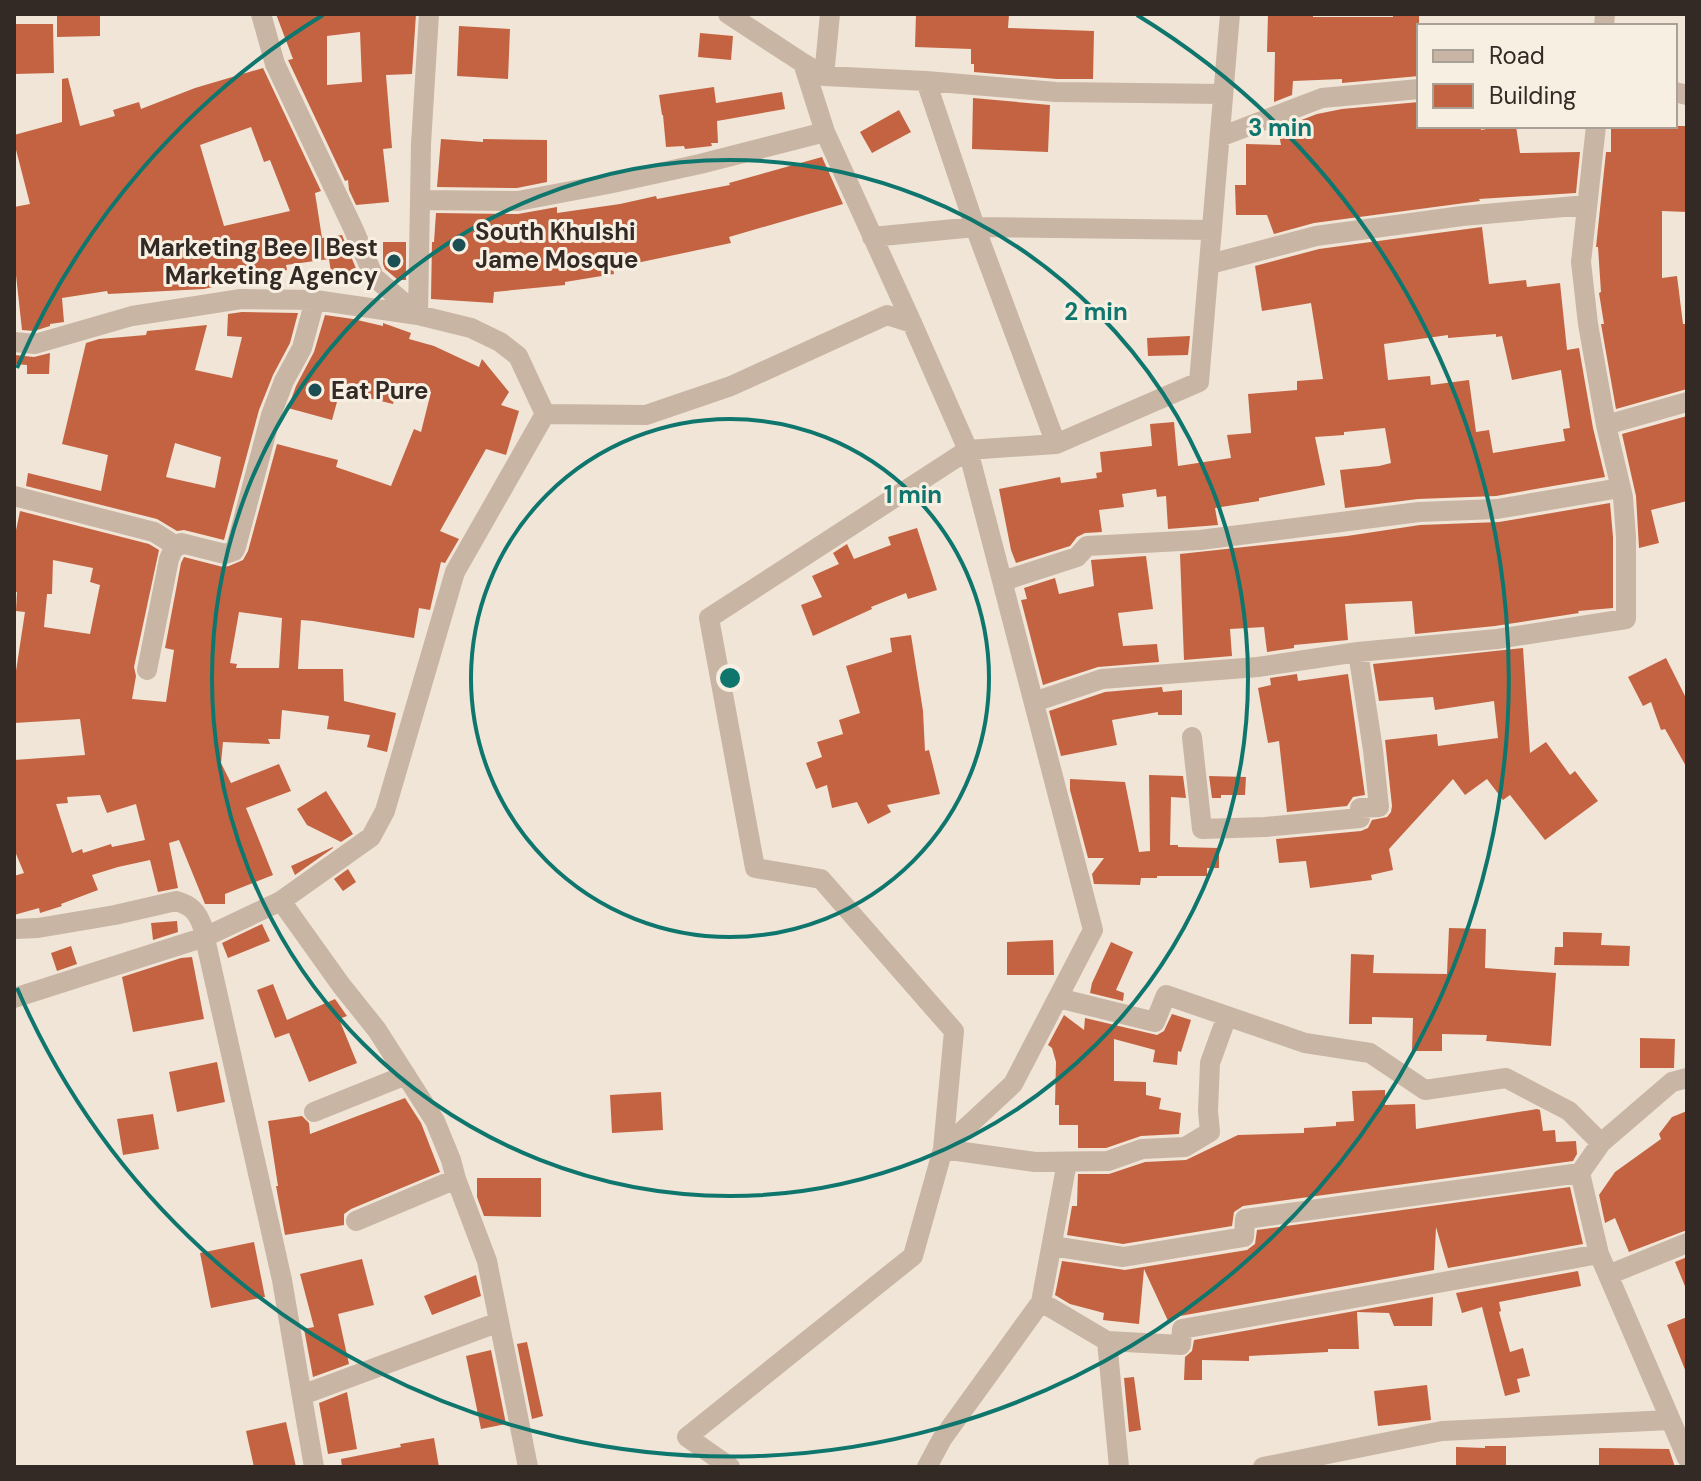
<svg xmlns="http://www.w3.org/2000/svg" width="1701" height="1481" font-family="'DM Sans',sans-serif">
<rect width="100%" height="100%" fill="#f0e5d7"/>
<!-- building -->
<path fill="#c46341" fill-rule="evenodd" d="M57,14H100V36L57,37Z
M276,14H416L412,74L386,75L392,148L383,149L389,202L356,205L349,190L348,180L345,181L288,60L293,59ZM360,32L362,82L327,85V36Z
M916,14H1009L1008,28L1094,31L1093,79H1057L974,72V64H971V49L915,47Z
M1268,14L1313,15V17H1393V14H1419V76L1342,83V79L1293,81L1292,95L1274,102L1275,52H1267Z
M15,24H53L54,73L14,74Z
M459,26L510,29L508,79L457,76Z
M700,33L733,36L731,60L698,57Z
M263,68L321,191L315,193L322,238L342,235L360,278L333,285L329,259L286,265L287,270L204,289L108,294L107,291L62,298L64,322L50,324V326L34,331L22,330L14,257V207L30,204L14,142V135L62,122V79L68,78L80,126L115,116L113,110L139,102L141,109L195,88ZM251,127L264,162L270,160L290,211L224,226L200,145Z
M714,87L716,103L782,92L785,109L717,121L718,143H711L712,146L685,149L684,146L666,147L663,115H662L659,95Z
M973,98L1050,105L1048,152L972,149Z
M1419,102V126H1481V130L1502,126H1516L1520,153L1580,152L1576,193L1479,199L1480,201L1314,223L1274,234L1267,215H1236L1235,185H1246V144L1281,145L1278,129L1317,114L1342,109Z
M899,110L911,132L872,153L860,132Z
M1611,126H1687V212L1662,211V278L1677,276L1683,324H1686L1687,389L1616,409L1601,324H1604L1599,293L1601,292L1598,247H1596L1606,152H1611Z
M441,139L483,142V139L547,140V182L517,188L437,187Z
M822,157L843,204L729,237L731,243L613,268L614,274L565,282V285L494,292L493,303L431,299L432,242H434L436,213L518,214L557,207V213L620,204L656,196L657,199L730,185L729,183Z
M1482,227L1489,284L1526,280L1527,287L1560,283L1567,350L1579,348L1593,428L1605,477L1496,496L1418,499L1345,508L1340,470L1379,466L1391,463L1385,428L1344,432V435L1315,437L1325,485L1259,498V501L1215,508L1218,525L1168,529L1166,496L1157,497L1156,489L1122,494L1124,507L1099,510L1102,532L1085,533L1077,537L1070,546L1016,563L1011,550L999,489L1060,477L1061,483L1097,478L1096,473L1102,472L1100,452L1152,446L1150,424L1174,422L1178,466L1231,458L1227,435L1251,433V431L1248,394L1297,390V381L1323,379L1311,303L1262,311L1255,266L1319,249ZM1496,334V337L1502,336L1512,380L1561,370L1570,428L1563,429L1565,441L1493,453L1489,430L1476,432L1469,380L1431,385L1430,376L1388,380L1384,344L1448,335V338Z
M383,242H406V280H398L385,269L383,264Z
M242,312L298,313L290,343L273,375L259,410L224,540L184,530L177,531L157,519L26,486L28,473L101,491L108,455L62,444L86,343L99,339L146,335L147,331L207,325L195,370L232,378L242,337L227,336L228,314ZM175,443L221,457L215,488L166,477Z
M325,315L353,319L383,326V323L411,333L409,339L434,346L479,367L482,359L509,392L501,405L519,411L506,455L486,449L440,531L459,539L445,563L441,562L430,610L419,608L414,638L313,621L301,620L298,669H343L344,701L396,713L387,752L367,747L370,735L327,729L329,716L282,710L280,739H268L270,744L223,742L221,763L231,783L279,764L291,791L246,808L273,875L225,894V904H205L179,840L169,843L178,888L158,892L150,860L118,867L92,875L98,890L61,904L62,906L40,913L39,908L14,915V876L24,873L14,849V760L85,755L80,719L14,723V684L25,612L16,611L17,592H14V540L20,511L149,544L159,550L134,667L136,676L132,699L166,702L174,650L165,648L181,563L184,557L223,567L229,566L243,560L248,551L277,444L338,460L336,467L391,486L414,429L421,432L431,392L398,384L393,404L340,391L332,420L288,408L296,386L314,352ZM53,560L93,568L90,582L100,585L90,634L44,627L47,594H52ZM239,612L282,618L279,668H236L237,664L230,663ZM100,795L107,813L136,804L145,840L112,847L111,844L83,853L82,849L72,853L56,804L68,803L67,797Z
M1190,336L1188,355L1148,356L1147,338Z
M50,353L49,374H27V365L15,364V355L34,357Z
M1687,416V501L1651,510L1659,543L1639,548L1636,496L1622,434Z
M1610,503L1613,537V608L1578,611L1579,613L1495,626L1415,634L1412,601L1345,604L1348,640L1294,645V648L1267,652L1264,627L1230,629L1232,656L1184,660L1180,554L1347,536L1420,525L1499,522Z
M917,528L937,590L908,599L906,593L871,607L872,609L813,636L801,605L822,597L812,576L839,564L833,553L847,544L854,559L891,545L888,537Z
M1146,556L1153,609L1118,613L1123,646L1157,644L1159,662L1098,667L1043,685L1021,600L1027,599L1024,588L1055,578L1059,594L1094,586L1091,560Z
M911,635L923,711L925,751L929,750L940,794L887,805L891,812L868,824L857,802L832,808L827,785L816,789L806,763L822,757L817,742L843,734L839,720L860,713L846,666L892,652L890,638Z
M1523,648L1530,753L1546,742L1570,775L1575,771L1598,801L1545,840L1510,795L1503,800L1487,779L1465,795L1453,779L1389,849L1393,870L1371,875L1372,880L1310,888L1306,861L1279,863L1276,839L1361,831L1368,828L1372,820L1387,817L1391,812L1392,806L1385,740L1437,734L1438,746L1498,738L1494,701L1435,710L1433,697L1379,701L1373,664Z
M1666,658L1687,700V768L1665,729L1661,730L1651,702L1643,706L1628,677Z
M1297,674L1298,681L1348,674L1365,795L1353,797L1347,806L1287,812L1279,741L1268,743L1258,688L1271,685L1270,678Z
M1162,687L1163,692L1182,690V715H1158V712L1112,720L1117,745L1061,756L1049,711L1105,692Z
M1149,775L1183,776L1186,798L1171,797L1170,845H1178V847L1219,848V868H1207V876H1157V878H1141L1140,885L1094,884L1092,874L1104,858H1088L1070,790V779L1125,782L1139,852L1150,851Z
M1209,776L1246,777L1245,795H1221V798H1212Z
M326,791L353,834L341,842L307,825L297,809Z
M333,847V848L295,875L291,866Z
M348,869L356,882L343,891L334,879Z
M177,921L178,932L153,940L151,923Z
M262,924L270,941L228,958L222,943Z
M1449,928L1486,929L1485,968L1556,973L1551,1046L1486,1041L1487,1035L1442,1034V1051H1412L1413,1018L1372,1017V1024H1349L1351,954L1374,955L1373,973L1447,974Z
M1563,932L1602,933L1601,945L1630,946L1629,966L1554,965L1555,947H1563Z
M1053,940L1054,975H1007V942Z
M1111,942L1133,952L1116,990L1124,993L1123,1001L1090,993L1092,983Z
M71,946L77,964L57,971L51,953Z
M192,957L204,1019L133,1032L122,977L181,958Z
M273,984L287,1020L335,999L347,1016L339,1019L357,1063L309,1082L289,1033L275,1038L257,990Z
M1172,1014L1191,1020L1181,1052L1178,1051L1177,1065L1153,1062L1155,1050L1114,1039V1081L1146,1082V1095L1161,1098L1159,1109L1181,1113L1179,1134L1141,1136L1106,1148H1078V1125H1059V1105H1055L1056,1062L1052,1048L1048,1045L1064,1015L1084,1030L1085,1018L1157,1035L1164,1031Z
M1640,1038L1675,1039L1674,1068H1640Z
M217,1062L225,1102L177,1112L169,1072Z
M1385,1090V1105L1415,1104L1416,1129L1537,1109L1540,1110L1543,1131L1555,1130L1556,1142L1576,1141L1577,1154L1573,1161L1243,1206L1234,1212L1232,1226L1123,1244L1067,1235L1072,1206H1077L1078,1174H1109L1145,1162L1186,1160L1238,1135L1304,1133V1128L1336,1126V1122L1354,1121L1352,1091Z
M661,1092L663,1130L612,1133L610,1095Z
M405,1098L421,1123L440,1172L351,1209L344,1214V1225L285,1235L276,1186H278L268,1121L302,1116L309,1123L310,1134Z
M1687,1111V1230L1629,1252L1615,1218L1605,1223L1599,1195L1615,1172L1661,1139L1659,1134L1672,1117Z
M153,1114L159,1149L123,1155L117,1119Z
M477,1178H541V1217L484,1216L477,1197Z
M1570,1187L1583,1244L1448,1268L1436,1227L1434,1270L1180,1316L1169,1323L1144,1269L1139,1324L1103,1320L1104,1313L1070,1304L1055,1295L1062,1261L1125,1270L1247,1250L1255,1244L1257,1230Z
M254,1242L265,1297L211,1308L200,1253Z
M1687,1257V1291L1675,1262Z
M362,1259L374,1305L338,1314L349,1364L313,1377L304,1329L314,1327L300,1274Z
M1578,1271L1581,1286L1499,1302L1501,1311L1499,1312L1510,1352L1523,1348L1530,1376L1517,1379L1520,1392L1505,1396L1482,1307L1462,1313L1456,1293Z
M476,1275L481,1296L432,1315L424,1296Z
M1433,1297L1432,1326H1394L1389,1313L1357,1312L1359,1349H1328V1352L1249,1356V1361L1202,1360V1380H1184L1185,1357L1192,1351L1194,1340Z
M1687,1317V1372H1686L1667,1325Z
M527,1342L543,1416L532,1419L517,1344Z
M491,1350L506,1424L481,1429L466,1356Z
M1134,1377L1141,1430L1129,1432L1124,1378Z
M1427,1385L1431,1420L1378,1426L1374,1391Z
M347,1392L357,1449L328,1454L319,1403Z
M286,1422L296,1467H254L246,1431Z
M434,1438L439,1467H342L341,1459L401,1447L400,1444Z
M1485,1446H1506V1467H1456V1447L1485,1448Z
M1599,1448L1669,1449L1675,1467H1599Z"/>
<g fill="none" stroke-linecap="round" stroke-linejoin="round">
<!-- minor -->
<path stroke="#c8b5a4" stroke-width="20" d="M261,14L275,64L353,228L374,277L417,314
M728,14L803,63
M1604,26L1605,14
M824,76L830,14
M926,81L975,227L1056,444
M1675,92L1687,95
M1596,126L1581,262L1588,324L1606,425
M1220,137L1322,98L1419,89
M420,200L518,201L608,184L700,164L825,132
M872,237L975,227L1212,230
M1210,264L1316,236L1462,216L1587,205
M418,315L421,144L429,14
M912,323L825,132L803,63L824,76L926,81L1056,92L1223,94
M14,342L35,344L132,316L241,299L315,300L418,315L471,328L500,342L518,356L545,414L646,415L731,386L887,315L912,323L968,450L1056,444L1199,382L1230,14
M14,496L154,532L176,546
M1003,581L1077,557L1087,546L1200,540L1419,512L1497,509L1620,488
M147,670L169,559L173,550L181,543L225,554L234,551L236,547L271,415L284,381L302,348L315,300
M1034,702L1102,679L1258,667L1358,652L1497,639L1626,619V537L1623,497L1606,425L1687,402
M1192,737L1202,829L1265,827L1360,818V808L1379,807L1373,750L1358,652
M281,901L341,985L377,1030L435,1121L451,1160L456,1179L487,1261L528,1467
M14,929L38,928L115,915L176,901C191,905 197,912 202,925L282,1280L314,1467
M14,998L205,937L281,901L371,837L385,811L455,572L545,414
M1058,998L1155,1022L1166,995L1305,1043L1370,1053L1425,1090L1506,1078L1569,1111L1601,1143L1672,1082L1687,1078
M314,1112L406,1075
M1601,1143L1580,1173L1599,1254L1687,1458
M943,1149L1035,1162L1108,1161L1142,1149L1185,1147L1210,1132L1208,1111L1210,1063L1227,1016
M356,1221L456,1179
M1052,1246L1123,1257L1244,1237L1245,1219L1580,1173
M1608,1275L1687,1243
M1041,1302L1107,1341L1119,1467
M1107,1341L1181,1345L1182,1329L1599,1254
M302,1395L499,1322
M730,1467L687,1437L913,1256L943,1149L954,1031L821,879L755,868L709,618L968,450L1093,930L1013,1084L943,1149
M927,1467L942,1439L1041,1302L1067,1162
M1263,1467L1442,1431L1670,1420"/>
</g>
<!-- distance rings -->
<g fill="none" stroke="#0f766e" stroke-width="4">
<circle cx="730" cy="678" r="259"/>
<circle cx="730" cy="678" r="518"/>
<path d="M17 368A778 778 0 0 1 323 15M1137 15A778 778 0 1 1 17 988"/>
</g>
<!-- markers -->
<g fill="#1c4f53" stroke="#f8efe3" stroke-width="3">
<circle cx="459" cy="245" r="8"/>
<circle cx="394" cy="261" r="8"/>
<circle cx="315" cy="390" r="8"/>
</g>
<g text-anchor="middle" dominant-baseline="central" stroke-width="6" stroke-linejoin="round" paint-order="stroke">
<!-- poi labels -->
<g font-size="24" font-weight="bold" fill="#332a25" stroke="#f8efe3" text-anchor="start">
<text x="475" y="231">South Khulshi<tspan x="475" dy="28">Jame Mosque</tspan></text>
<text x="378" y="247" text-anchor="end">Marketing Bee | Best<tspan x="378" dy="28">Marketing Agency</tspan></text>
<text x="331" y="390">Eat Pure</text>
</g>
</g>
<circle cx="730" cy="678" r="12" fill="#0f766e" stroke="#f8efe3" stroke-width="4"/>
<g font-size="24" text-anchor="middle" font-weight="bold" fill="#0f766e" stroke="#f8efe3" stroke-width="6" stroke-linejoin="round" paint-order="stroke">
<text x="1280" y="136">3 min</text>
<text x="1096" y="320">2 min</text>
<text x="913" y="503">1 min</text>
</g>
<!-- border -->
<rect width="1701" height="1481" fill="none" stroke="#332a25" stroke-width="32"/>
<!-- legend -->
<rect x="1417" y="24" width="260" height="104" fill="#f8efe3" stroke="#a9a097" stroke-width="2"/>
<rect x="1433" y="50" width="40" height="12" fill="#c8b5a4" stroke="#a9a097" stroke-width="2"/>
<text x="1489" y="64" font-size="24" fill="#332a25">Road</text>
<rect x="1433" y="84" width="40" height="24" fill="#c46341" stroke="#a9a097" stroke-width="2"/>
<text x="1489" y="104" font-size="24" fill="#332a25">Building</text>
</svg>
